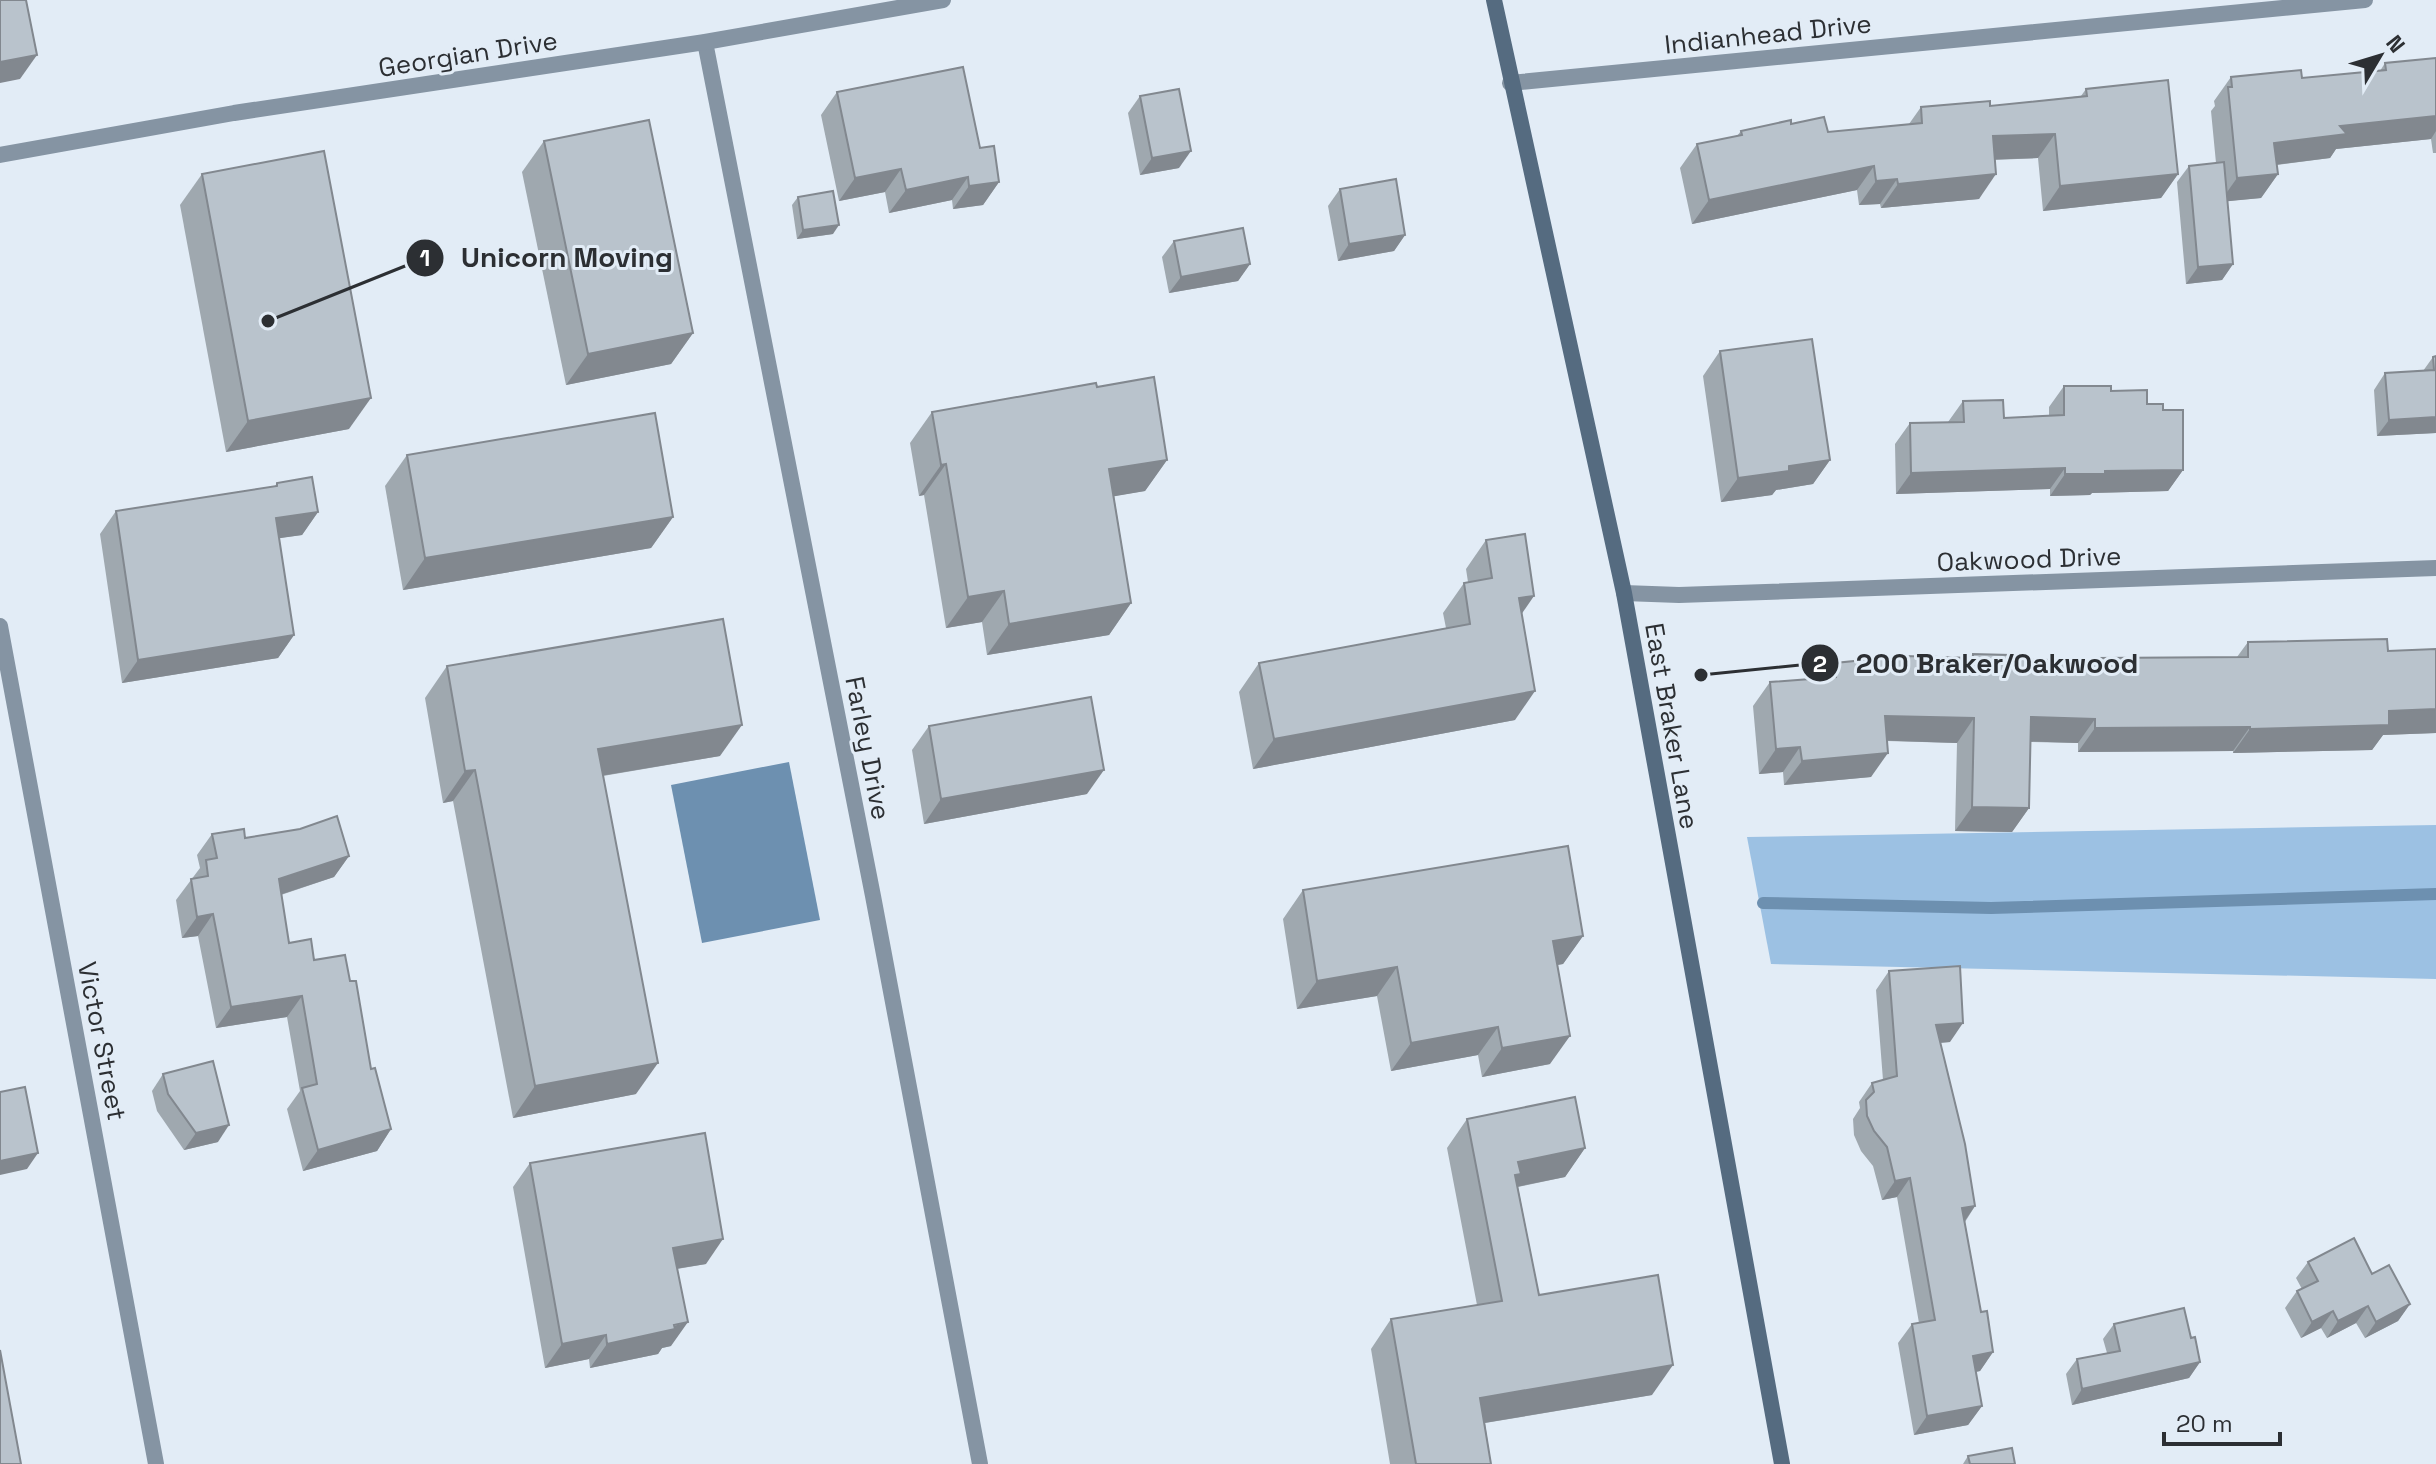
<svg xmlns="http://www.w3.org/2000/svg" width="2436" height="1464" font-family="'Space Grotesk',sans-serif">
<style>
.forest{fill:#9cc1e3}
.water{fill:#6d90b0}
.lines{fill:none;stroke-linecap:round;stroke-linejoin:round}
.stream{stroke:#6d90b0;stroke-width:12}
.minor{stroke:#8594a3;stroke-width:16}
.secondary{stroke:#556b80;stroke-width:16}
.wall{fill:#9fa8af}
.shaded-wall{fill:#82888f}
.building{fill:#b9c3cc;stroke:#82888f;stroke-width:2}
.labels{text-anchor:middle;stroke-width:6;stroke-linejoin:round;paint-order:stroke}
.street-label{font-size:26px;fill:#2c2f33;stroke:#e2ecf6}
.leader{fill:none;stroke:#2c2f33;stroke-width:3}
.callout-dot{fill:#2c2f33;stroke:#e2ecf6;stroke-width:3}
.mark-label{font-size:24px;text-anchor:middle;font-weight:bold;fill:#fff}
.callout-label{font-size:28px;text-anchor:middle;font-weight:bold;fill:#2c2f33;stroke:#e2ecf6;stroke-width:6;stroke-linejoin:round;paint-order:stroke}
</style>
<rect width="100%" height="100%" fill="#e2ecf6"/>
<polygon class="forest" points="2436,825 2436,979 1771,964 1747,837"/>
<polygon class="water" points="789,762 820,920 702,943 671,785"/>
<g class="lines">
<polyline class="stream" points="1763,903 1991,908 2436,894"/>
<g class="minor">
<polyline points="705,42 873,896 980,1464"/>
<polyline points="1510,83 2365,0"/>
<polyline points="0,155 234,113 705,42 943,0"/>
<polyline points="1624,593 1679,595 2436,568"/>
<polyline points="0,626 156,1464"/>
</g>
<polyline class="secondary" points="1494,0 1624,593 1782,1464"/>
</g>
<g class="wall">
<polygon points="2436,58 2436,153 2433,153 2431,139 2336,149 2330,158 2277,165 2278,174 2261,198 2227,201 2233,264 2222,280 2186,284 2177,182 2189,166 2216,163 2211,111 2215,106 2214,101 2231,77 2302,78 2380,71 2385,63"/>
<polygon points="2086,89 2178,174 2161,198 2043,211 2038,158 1995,160 1979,199 1881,208 1880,204 1859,205 1857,190 1692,224 1680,168 1697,144 1737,136 1741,131 1791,124 1828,132 1909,124 1921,107 1990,106 2081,96"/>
<polygon points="837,92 980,148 999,182 983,205 953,209 952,200 889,213 885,192 839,201 821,115"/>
<polygon points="1140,96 1179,168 1140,175 1128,113"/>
<polygon points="544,141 693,333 671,364 566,385 522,172"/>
<polygon points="202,174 349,429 226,452 180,205"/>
<polygon points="1340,189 1405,235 1394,251 1338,261 1328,206"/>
<polygon points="798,197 833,234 797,239 792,205"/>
<polygon points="1174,241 1250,264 1238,281 1169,293 1162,257"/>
<polygon points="1720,351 1830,460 1813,484 1776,490 1772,495 1721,502 1703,376"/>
<polygon points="2436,356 2436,433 2377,436 2374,390 2385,373 2423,371 2433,357"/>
<polygon points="2064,386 2111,391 2163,410 2183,470 2168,491 2092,493 2090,495 2050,496 2050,489 1896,494 1895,444 1910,423 1948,422 1963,401 2004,418 2049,416 2049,407"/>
<polygon points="1097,387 1167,460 1145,491 1114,496 1131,603 1109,635 987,655 982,622 946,628 924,495 919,496 910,443 932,412"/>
<polygon points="407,455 673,517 651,548 403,590 385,486"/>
<polygon points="277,483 318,512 302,535 279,538 294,635 278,658 122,683 100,534 116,511 275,486"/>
<polygon points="1486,540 1522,614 1515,720 1253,769 1239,692 1259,663 1446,628 1443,613 1464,583 1468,582 1466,569"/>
<polygon points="2248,642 2388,651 2436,649 2436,733 2383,735 2372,750 2233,753 2233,751 2078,752 2078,743 2030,742 2029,808 2012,832 1955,831 1957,743 1887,741 1871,777 1784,785 1783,772 1759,774 1753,706 1770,682 1824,678 1835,663 1970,658 1973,654 2010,659 2093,661 2095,658 2237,657"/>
<polygon points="447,666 720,756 603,776 636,1094 513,1118 453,801 443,803 425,698"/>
<polygon points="929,726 1087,794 924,824 912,750"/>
<polygon points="212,834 349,856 334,877 281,895 289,943 314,960 350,981 371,1069 391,1129 377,1151 303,1171 287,1109 300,1091 287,1017 216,1028 198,936 182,938 176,900 200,868 197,855"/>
<polygon points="1303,890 1583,936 1563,964 1557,965 1550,1064 1482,1077 1478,1055 1391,1071 1377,996 1297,1009 1283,919"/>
<polygon points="1889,971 1950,1042 1940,1043 1975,1206 1965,1222 1981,1312 1993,1352 1980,1371 1976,1372 1982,1406 1968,1425 1914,1435 1898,1343 1912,1324 1919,1323 1897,1197 1882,1200 1873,1166 1861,1151 1854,1135 1853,1119 1860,1108 1859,1102 1872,1083 1883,1080 1876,990"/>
<polygon points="163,1074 218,1142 184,1150 157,1111 152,1091"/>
<polygon points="1467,1119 1585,1148 1565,1177 1518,1187 1539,1295 1652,1395 1485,1423 1491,1464 1390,1464 1371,1349 1391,1319 1477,1305 1447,1148"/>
<polygon points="530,1163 706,1264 677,1269 671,1346 662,1348 658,1354 590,1368 589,1359 545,1368 513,1187"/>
<polygon points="2308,1262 2372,1274 2410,1304 2398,1321 2365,1338 2356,1323 2327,1338 2321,1328 2301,1338 2285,1308 2297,1291 2302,1289 2296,1278"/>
<polygon points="2114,1324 2191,1338 2200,1362 2189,1378 2072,1405 2066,1374 2077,1359 2107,1353 2103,1339"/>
<polygon points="1968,1456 2015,1464 1963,1464"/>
</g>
<g class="shaded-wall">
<polygon points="37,55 20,79 0,83 0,62"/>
<polygon points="2436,116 2436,131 2431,139 2336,149 2330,158 2257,167 2274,143 2340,126"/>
<polygon points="2055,134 2038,158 1976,160 1993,136"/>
<polygon points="1191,151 1179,168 1140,175 1152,158"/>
<polygon points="1874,166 1857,190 1692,224 1709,200"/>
<polygon points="901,169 885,192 839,201 855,178"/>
<polygon points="1996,174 1979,199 1881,208 1898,184"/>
<polygon points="2178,174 2161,198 2043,211 2060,186"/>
<polygon points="2278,174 2261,198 2220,202 2237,178"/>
<polygon points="968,177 952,200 889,213 906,190"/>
<polygon points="1897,179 1880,204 1859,205 1876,181"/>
<polygon points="999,182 983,205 953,209 969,186"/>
<polygon points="839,225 833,234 797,239 803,230"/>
<polygon points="1405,235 1394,251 1338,261 1349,244"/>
<polygon points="1250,264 1238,281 1169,293 1181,277"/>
<polygon points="2233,264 2222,280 2186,284 2198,267"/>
<polygon points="693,333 671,364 566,385 588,354"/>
<polygon points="371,398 349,429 226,452 248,421"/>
<polygon points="2436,417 2436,433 2377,436 2389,420"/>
<polygon points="1167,460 1145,491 1087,501 1109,469"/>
<polygon points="1830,460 1813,484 1776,490 1772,495 1721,502 1738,478 1789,466"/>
<polygon points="946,464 924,495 919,496 941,465"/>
<polygon points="2065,468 2050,489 1896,494 1911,473"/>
<polygon points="2183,470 2168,491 2092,493 2090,495 2050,496 2065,474 2105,471"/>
<polygon points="318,512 302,535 260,541 276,518"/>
<polygon points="673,517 651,548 403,590 425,558"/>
<polygon points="1004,591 982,622 946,628 968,597"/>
<polygon points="1534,596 1514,625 1519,598"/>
<polygon points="1131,603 1109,635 987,655 1009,624"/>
<polygon points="294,635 278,658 122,683 138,660"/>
<polygon points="1535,691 1515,720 1253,769 1274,739"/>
<polygon points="2436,709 2436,733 2383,735 2372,750 2233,753 2250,729 2389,711"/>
<polygon points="1885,716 1974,718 1957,743 1868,740"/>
<polygon points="2031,717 2095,719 2078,743 2014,741"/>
<polygon points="742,725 720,756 576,780 598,749"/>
<polygon points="2250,727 2233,751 2078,752 2095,728"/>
<polygon points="1800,747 1783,772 1759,774 1776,749"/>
<polygon points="1888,753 1871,777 1784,785 1802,761"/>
<polygon points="475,770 453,801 443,803 465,771"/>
<polygon points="1104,770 1087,794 924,824 941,799"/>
<polygon points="1972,807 2029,808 2012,832 1955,831"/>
<polygon points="349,856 334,877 264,900 279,879"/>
<polygon points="213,914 198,936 182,938 197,917"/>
<polygon points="1583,936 1563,964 1533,969 1553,941"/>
<polygon points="1397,967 1377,996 1297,1009 1317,981"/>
<polygon points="302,996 287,1017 216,1028 231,1007"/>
<polygon points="1963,1023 1950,1042 1922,1044 1936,1025"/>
<polygon points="1498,1027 1478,1055 1391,1071 1411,1043"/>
<polygon points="1570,1036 1550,1064 1482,1077 1502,1048"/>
<polygon points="658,1063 636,1094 513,1118 535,1086"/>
<polygon points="229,1125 218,1142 184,1150 196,1133"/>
<polygon points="391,1129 377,1151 303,1171 318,1150"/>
<polygon points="1585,1148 1565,1177 1511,1188 1518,1162"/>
<polygon points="38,1153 27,1169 0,1175 0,1161"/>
<polygon points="1910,1178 1897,1197 1882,1200 1895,1181"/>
<polygon points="1975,1206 1962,1225 1962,1208"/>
<polygon points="723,1239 706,1264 656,1272 673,1248"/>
<polygon points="2410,1304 2398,1321 2365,1338 2376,1322"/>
<polygon points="2368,1306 2356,1323 2327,1338 2338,1321"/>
<polygon points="2333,1311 2321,1328 2301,1338 2312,1322"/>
<polygon points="688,1322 671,1346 662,1348 658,1354 590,1368 607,1344"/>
<polygon points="606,1335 589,1359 545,1368 562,1344"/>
<polygon points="1993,1352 1980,1371 1960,1375 1973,1356"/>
<polygon points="2200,1362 2189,1378 2072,1405 2082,1389"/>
<polygon points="1673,1365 1652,1395 1460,1427 1480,1398"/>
<polygon points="1982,1406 1968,1425 1914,1435 1927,1416"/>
</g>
<g class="building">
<polygon points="0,0 26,0 37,55 0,62"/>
<polygon points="2436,58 2436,116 2340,126 2347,134 2274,143 2278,174 2237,178 2228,87 2232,87 2231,77 2301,70 2302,78 2386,70 2385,63"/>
<polygon points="963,67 980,148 994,146 999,182 969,186 968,177 906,190 901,169 855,178 837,92"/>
<polygon points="2168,80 2178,174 2060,186 2055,134 1993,136 1996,174 1898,184 1897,179 1876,181 1874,166 1709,200 1697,144 1742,135 1741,131 1791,120 1791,124 1824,117 1828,132 1922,123 1921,107 1990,101 1990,106 2087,96 2086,89"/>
<polygon points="1179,89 1191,151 1152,158 1140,96"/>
<polygon points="649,120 693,333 588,354 544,141"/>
<polygon points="324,151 371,398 248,421 202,174"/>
<polygon points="2224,162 2233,264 2198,267 2189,166"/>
<polygon points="1396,179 1405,235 1349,244 1340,189"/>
<polygon points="833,191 839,225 803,230 798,197"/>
<polygon points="1243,228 1250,264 1181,277 1174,241"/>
<polygon points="1812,339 1830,460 1789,466 1789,471 1738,478 1720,351"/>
<polygon points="2436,356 2436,417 2389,420 2385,373 2434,370 2433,357"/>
<polygon points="1154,377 1167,460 1109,469 1131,603 1009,624 1004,591 968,597 946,464 941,465 932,412 1096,383 1097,387"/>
<polygon points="2064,386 2111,386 2111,391 2147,390 2147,404 2163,404 2163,410 2183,410 2183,470 2105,471 2105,474 2065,474 2065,468 1911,473 1910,423 1964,422 1963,401 2003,400 2004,418 2064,415"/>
<polygon points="655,413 673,517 425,558 407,455"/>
<polygon points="312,477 318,512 276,518 294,635 138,660 116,511 277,486 277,483"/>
<polygon points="1525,534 1534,596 1519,598 1535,691 1274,739 1259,663 1470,624 1464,583 1492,578 1486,540"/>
<polygon points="723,619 742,725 598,749 658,1063 535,1086 475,770 465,771 447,666"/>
<polygon points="2387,639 2388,651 2436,649 2436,709 2389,711 2389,725 2250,729 2250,727 2095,728 2095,719 2031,717 2029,808 1972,807 1974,718 1885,716 1888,753 1802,761 1800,747 1776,749 1770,682 1836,677 1835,663 1904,656 1973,658 1973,654 2010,655 2010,659 2095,661 2095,658 2248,657 2248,642"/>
<polygon points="1091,697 1104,770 941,799 929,726"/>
<polygon points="337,816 349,856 279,879 289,943 311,939 314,960 345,955 350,981 356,981 371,1069 375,1068 391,1129 318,1150 302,1088 317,1084 302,996 231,1007 213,914 197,917 191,879 208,876 206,860 217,858 212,834 244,829 245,838 300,829"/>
<polygon points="1568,846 1583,936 1553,941 1570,1036 1502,1048 1498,1027 1411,1043 1397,967 1317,981 1303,890"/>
<polygon points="1960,966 1963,1023 1936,1025 1965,1144 1975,1206 1962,1208 1981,1312 1987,1311 1993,1352 1973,1356 1982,1406 1927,1416 1912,1324 1935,1320 1910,1178 1895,1181 1887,1147 1874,1131 1867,1116 1866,1100 1874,1092 1872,1083 1897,1076 1889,971"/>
<polygon points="213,1061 229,1125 196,1133 168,1094 163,1074"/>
<polygon points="25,1087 38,1153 0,1161 0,1092"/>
<polygon points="1575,1097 1585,1148 1518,1162 1521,1174 1515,1175 1539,1295 1658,1275 1673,1365 1480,1398 1491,1464 1416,1464 1391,1319 1502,1301 1467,1119"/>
<polygon points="705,1133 723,1239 673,1248 688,1322 674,1325 675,1329 607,1344 606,1335 562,1344 530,1163"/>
<polygon points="2354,1238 2372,1274 2389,1265 2410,1304 2376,1322 2368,1306 2338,1321 2333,1311 2312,1322 2297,1291 2318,1281 2308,1262"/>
<polygon points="2184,1308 2191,1338 2195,1337 2200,1362 2082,1389 2077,1359 2120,1351 2114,1324"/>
<polygon points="0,1350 21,1464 0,1464"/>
<polygon points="2012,1448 2015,1464 1970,1464 1968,1456"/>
</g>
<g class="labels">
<g class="street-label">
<text transform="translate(1768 34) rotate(-6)" y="9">Indianhead Drive</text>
<text transform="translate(468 54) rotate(-9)" y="9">Georgian Drive</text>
<text transform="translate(2029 559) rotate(-2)" y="9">Oakwood Drive</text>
<text transform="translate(1672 726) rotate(80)" y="9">East Braker Lane</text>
<text transform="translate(868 748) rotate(79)" y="9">Farley Drive</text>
<text transform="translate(102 1041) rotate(79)" y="9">Victor Street</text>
</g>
</g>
<path class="leader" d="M268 321L425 258M1701 675L1820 663"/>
<g class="callout-dot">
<circle cx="268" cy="321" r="8"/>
<circle cx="1701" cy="675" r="8"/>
<circle cx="425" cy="258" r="20"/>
<circle cx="1820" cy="663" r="20"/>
</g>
<g class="mark-label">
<text x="425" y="266">1</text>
<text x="1820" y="672">2</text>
</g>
<g class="callout-label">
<text x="567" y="267">Unicorn Moving</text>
<text x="1997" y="673">200 Braker/Oakwood</text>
</g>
<g transform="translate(2380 56) rotate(52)" stroke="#e2ecf6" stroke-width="6" paint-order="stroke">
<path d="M0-6L14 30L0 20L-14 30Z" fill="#2c2f33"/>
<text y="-12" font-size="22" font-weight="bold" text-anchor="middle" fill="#2c2f33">N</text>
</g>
<path d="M2164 1432v12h116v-12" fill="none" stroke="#2c2f33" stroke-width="4"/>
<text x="2176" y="1432" font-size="24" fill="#2c2f33" stroke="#e2ecf6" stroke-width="6" paint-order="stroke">20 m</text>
</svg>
